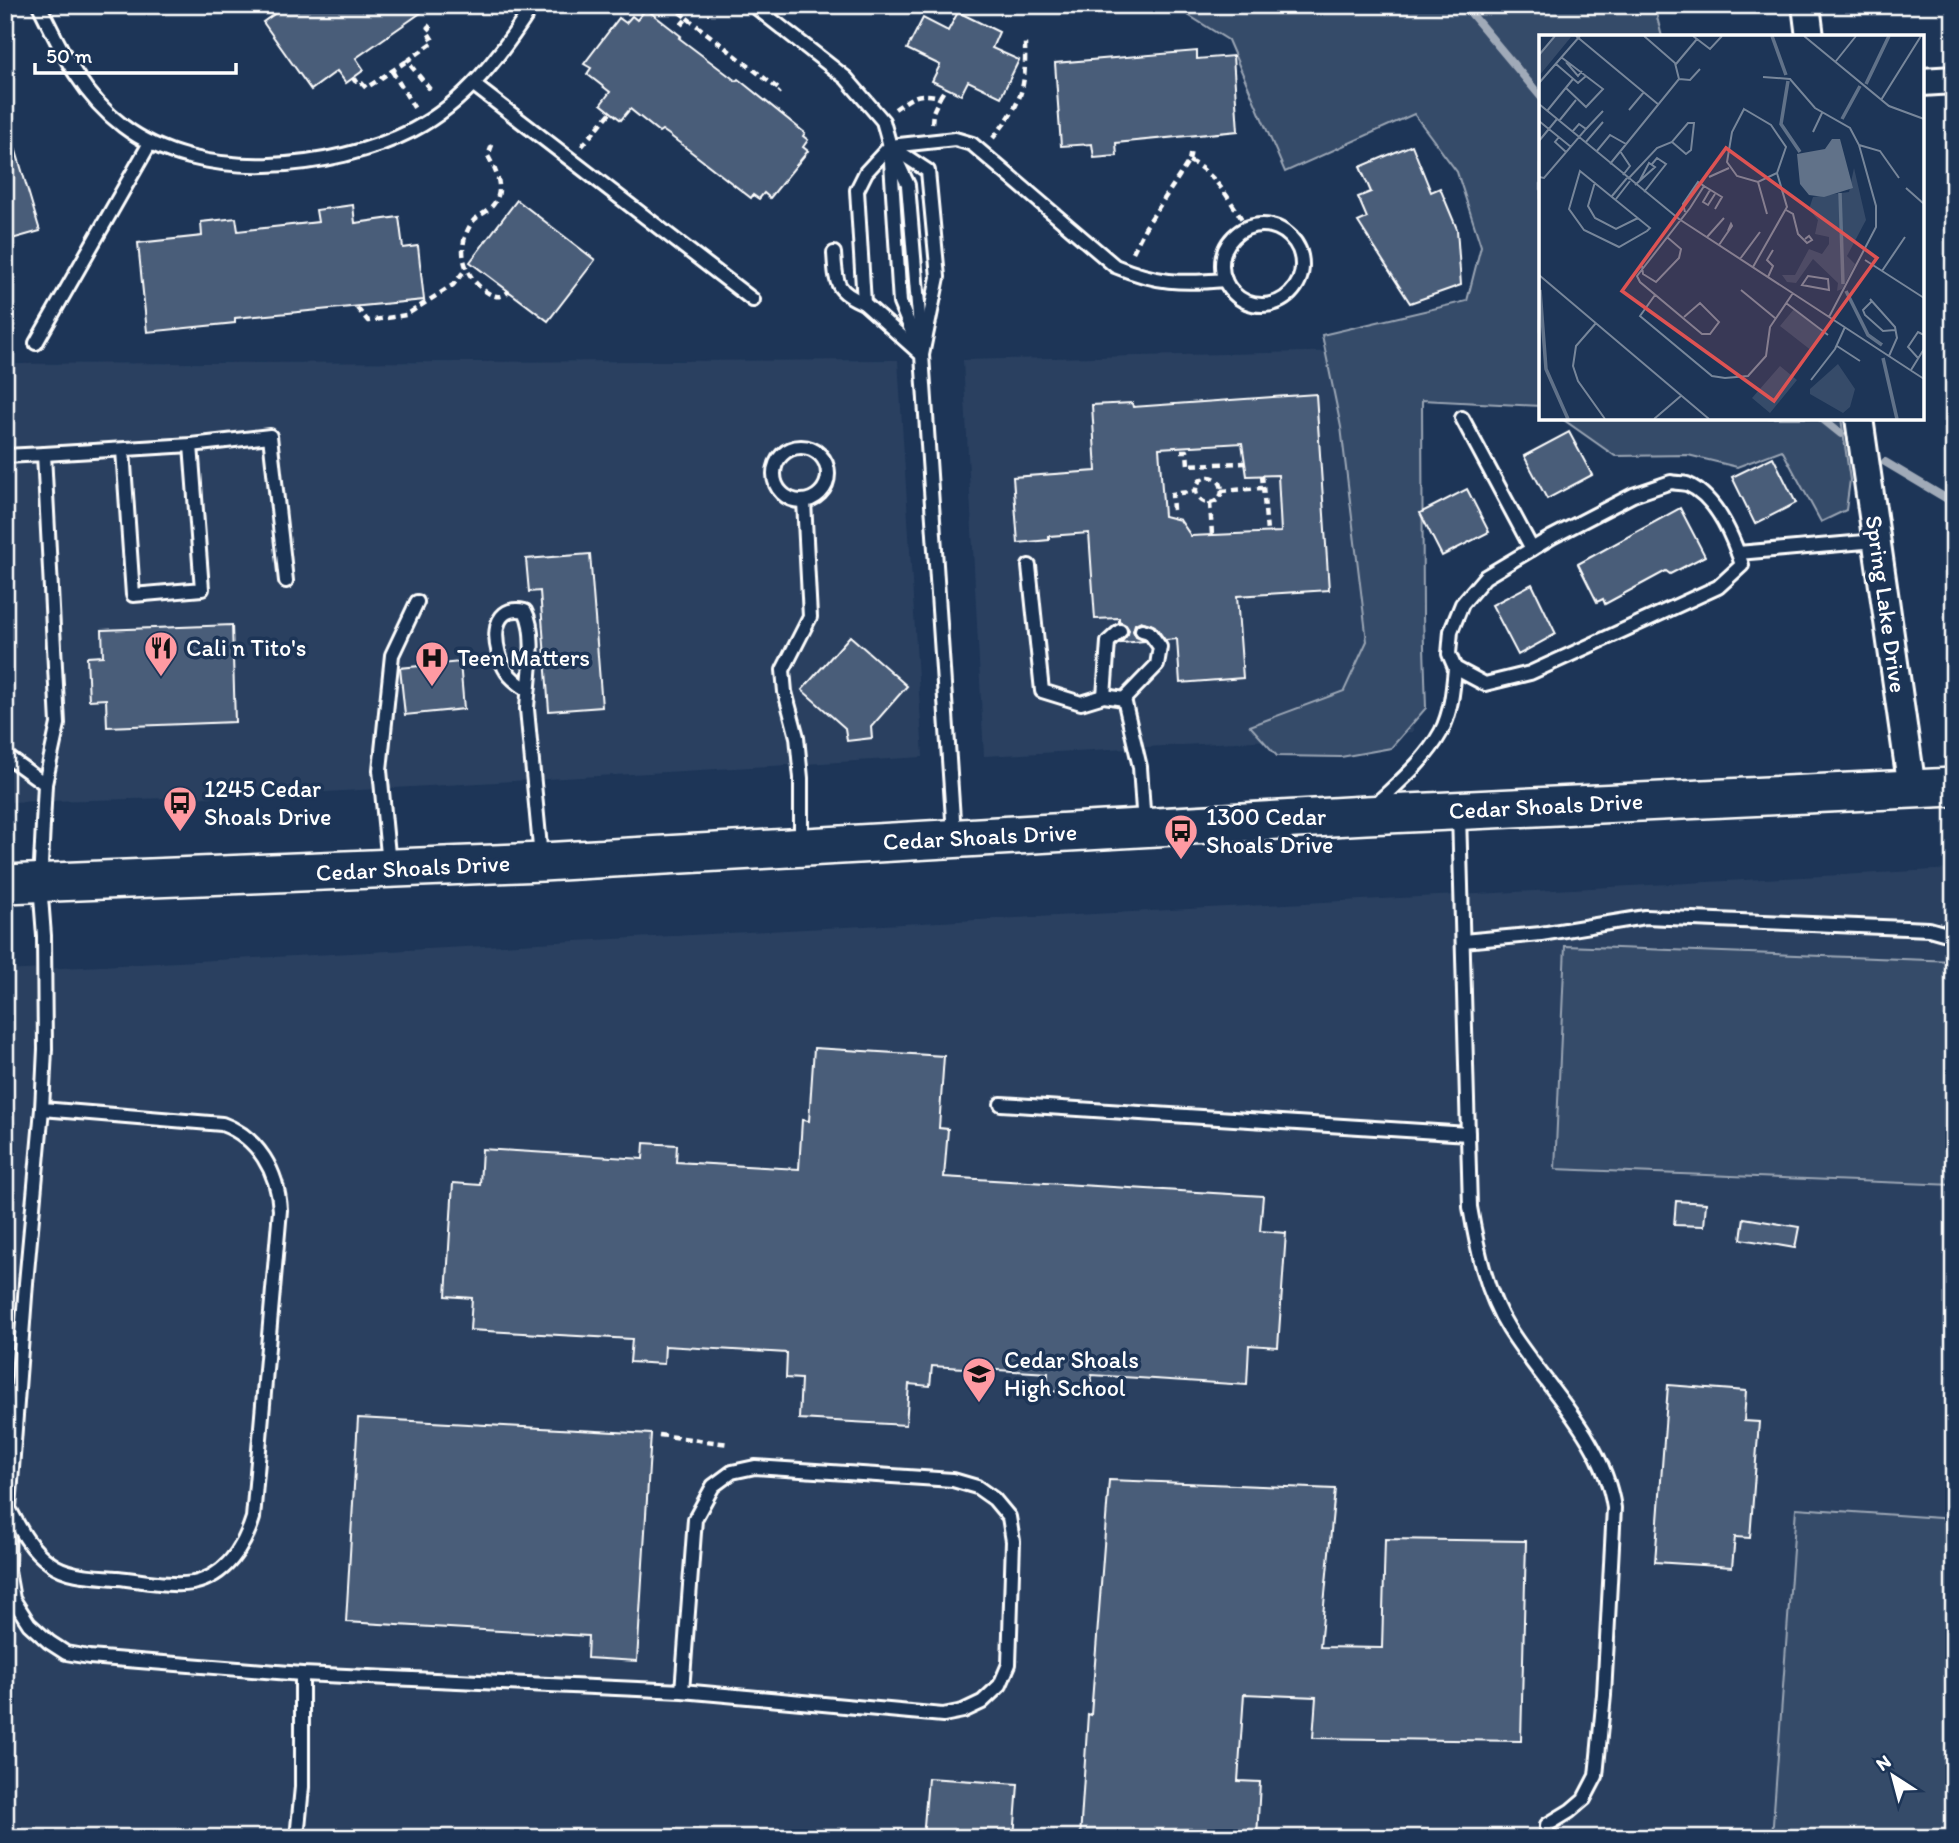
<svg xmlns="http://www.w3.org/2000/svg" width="1959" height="1843" font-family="Itim,sans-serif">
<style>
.built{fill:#2a4161}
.green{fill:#364b69;stroke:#9aa5b4;stroke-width:2}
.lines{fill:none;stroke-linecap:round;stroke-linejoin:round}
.stream{stroke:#a0aab8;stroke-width:8}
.building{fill:#4a5d79;stroke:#fff;stroke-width:2;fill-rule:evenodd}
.lane-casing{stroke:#fff;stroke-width:18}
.street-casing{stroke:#fff;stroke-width:32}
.secondary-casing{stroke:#fff;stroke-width:42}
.path{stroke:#fff;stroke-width:4.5;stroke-dasharray:7 5;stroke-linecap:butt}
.lane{stroke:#1d3557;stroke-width:12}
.street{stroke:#1d3557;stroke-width:26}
.secondary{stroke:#1d3557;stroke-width:37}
.labels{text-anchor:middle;stroke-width:7;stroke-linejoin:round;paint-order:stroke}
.street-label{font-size:24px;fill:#fff;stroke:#1d3557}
.poi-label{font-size:24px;fill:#fff;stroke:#1d3557;text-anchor:start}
.inset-river{fill:none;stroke:#617289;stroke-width:3.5}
.inset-road{fill:none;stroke:#77869a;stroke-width:2}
.view{fill:#de5353;fill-opacity:0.15;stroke:#de5353;stroke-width:3.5}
.inset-edge{fill:none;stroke:#fff;stroke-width:3.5}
</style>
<rect width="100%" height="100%" fill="#1d3557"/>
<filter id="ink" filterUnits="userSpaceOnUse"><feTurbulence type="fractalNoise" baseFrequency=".0143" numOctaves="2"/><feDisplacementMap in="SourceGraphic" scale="14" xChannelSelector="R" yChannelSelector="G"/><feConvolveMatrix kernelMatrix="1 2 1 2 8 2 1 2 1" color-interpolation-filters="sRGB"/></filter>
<g filter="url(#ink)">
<g class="built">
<polygon points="1394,350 1413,732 984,756 963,360"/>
<polygon points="898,360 923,757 257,796 5,802 5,364"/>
<polygon points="1954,869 1954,1838 5,1838 5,971"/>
</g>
<g class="green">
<polygon points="1172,5 1654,5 1662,37 1541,37 1541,406 1422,400 1423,616 1426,708 1391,748 1341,757 1277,756 1250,726 1344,691 1367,641 1341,427 1322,335 1467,301 1481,246 1457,172 1414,114 1285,172 1228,40"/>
<polygon points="1561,418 1841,418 1850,480 1846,510 1821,522 1782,450 1737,467 1688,455 1615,456"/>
<polygon points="1565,946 1954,961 1954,1185 1555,1169"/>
<polygon points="1796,1508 1954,1519 1954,1838 1772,1838"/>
</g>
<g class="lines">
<g class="stream">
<polyline points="1464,5 1541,97"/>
<polyline points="1821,418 1841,434"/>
<polyline points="1885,462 1954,503"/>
</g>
</g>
<g class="building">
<polygon points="287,5 432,5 356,58 364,70 346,83 337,71 311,90 263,22"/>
<polygon points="646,9 681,36 679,38 736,81 738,79 805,133 803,136 808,140 803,147 808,151 770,198 764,193 759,199 753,195 751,198 668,134 662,130 659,132 630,109 621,120 601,104 610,92 587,74 591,68 584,64 619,18 626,23 632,16 637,20"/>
<polygon points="958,12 999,32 992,48 1019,60 1001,97 968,81 961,95 932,81 940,65 907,49 923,18 948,31"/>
<polygon points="1197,51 1197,59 1233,56 1238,131 1116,143 1117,156 1094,158 1092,144 1061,146 1055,63"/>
<polygon points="11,134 40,231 5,241 5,135"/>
<polygon points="1412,145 1431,192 1440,188 1457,229 1461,285 1410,303 1358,222 1367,218 1358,197 1371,192 1360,167"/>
<polygon points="517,200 595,260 548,321 470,262"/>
<polygon points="353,205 355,223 399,217 403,248 418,246 424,300 235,318 235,323 147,332 138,243 202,236 201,222 236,218 238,231 318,222 316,210"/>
<path d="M1316 394 1329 590 1237 596 1243 678 1180 683 1177 639 1165 640 1155 626 1141 621 1135 624 1133 631 1136 637 1145 641 1121 643 1128 634 1129 630 1126 625 1119 622V618L1095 619 1089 533 1049 536V540L1018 543 1013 477 1096 471 1092 405 1132 403 1133 407ZM1242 443 1247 476 1278 475 1281 532 1191 536 1180 520 1164 516 1159 448Z"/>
<polygon points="1569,432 1592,475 1547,499 1524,456"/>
<polygon points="1773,457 1796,503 1755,524 1732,477"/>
<polygon points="1467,489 1489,532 1442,556 1420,513"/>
<polygon points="1680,508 1705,556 1670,574 1666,571 1605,604 1603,599 1597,602 1578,564"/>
<polygon points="590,554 602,707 549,711 540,591 529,592 526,559"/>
<polygon points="1532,584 1556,634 1518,655 1492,605"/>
<polygon points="232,625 235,722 107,727 106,699 89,700 87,657 103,656 102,630"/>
<polygon points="850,636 907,686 871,727 872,738 847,741 845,728 802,690"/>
<polygon points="460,662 464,709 405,715 400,668"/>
<polygon points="814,1048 944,1056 939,1128 948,1129 944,1177 1263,1196 1260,1231 1286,1233 1278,1347 1249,1345 1247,1385 1092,1375 1090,1394 1047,1391 1048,1373 932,1366 930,1386 909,1384 906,1425 799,1419 801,1379 786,1378 787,1353 665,1346 664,1364 630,1362 632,1339 470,1330 472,1298 446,1296 453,1183 480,1185 482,1149 643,1159 644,1143 677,1145 676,1162 799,1169 802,1120 809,1121"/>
<polygon points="1676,1201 1706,1203 1704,1226 1674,1225"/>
<polygon points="1744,1218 1799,1227 1795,1248 1741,1239"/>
<polygon points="1668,1385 1746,1391 1744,1421 1759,1422 1750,1538 1735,1537 1732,1567 1655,1562"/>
<polygon points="358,1418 651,1434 637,1661 587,1658 588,1636 346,1622"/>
<polygon points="1109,1480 1335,1489 1320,1647 1382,1648 1385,1539 1526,1541 1521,1741 1313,1738 1316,1697 1244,1694 1238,1781 1260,1782 1257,1838 1080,1838 1088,1714 1091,1715"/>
<polygon points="928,1778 1018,1784 1014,1838 923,1838"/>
</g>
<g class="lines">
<g class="lane-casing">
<g id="lane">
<path d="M39 5C62 52 81 94 123 126 199 184 332 171 413 130 465 103 502 54 533 5"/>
<polyline points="753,5 846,78 883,121 890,146 866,172 857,190 864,303 922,355 954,834"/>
<polyline points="474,85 753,300"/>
<path d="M890 146 955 139 972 144 1115 266C1156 283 1181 284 1225 280"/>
<polyline points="890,146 928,171 938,277 922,355"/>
<polyline points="890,146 900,303 920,351"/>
<polyline points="894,155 908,185 921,340"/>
<circle cx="1262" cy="265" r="40"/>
<path d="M834 253C836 283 835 291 864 303"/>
<polyline points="36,343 150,143"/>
<polyline points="1462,418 1532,549"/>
<circle cx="801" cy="474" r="27"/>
<polyline points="123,450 133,595 202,589 191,445"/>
<polyline points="44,454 191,445 270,436 286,581"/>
<polyline points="5,456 44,454 58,724 45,784 40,884 44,936 45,1049 42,1109 26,1283 9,1508 8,1571 13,1599 29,1624 49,1642 66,1653 89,1657 302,1674 682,1691 943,1715 963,1711 982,1702 1000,1685 1009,1664 1013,1541 1009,1517 994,1499 977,1487 953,1480 755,1467 732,1472 713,1486 695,1519 682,1691"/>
<path d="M1671 482C1675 483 1683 483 1687 484 1717 497 1733 537 1742 565L1718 587 1530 673 1485 684 1455 668 1449 654 1451 631 1462 604 1485 577 1552 537 1633 495Z"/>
<polyline points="1738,553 1876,541"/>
<polyline points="1029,566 1042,691 1081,703 1104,696 1124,699 1140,767 1144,825"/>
<path d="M528 690C520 685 512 679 507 672 493 651 487 603 525 611 538 634 528 682 527 709L541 858"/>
<polyline points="1104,696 1108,642 1120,631"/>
<polyline points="1124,699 1157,665 1160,647 1149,632 1142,630"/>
<polyline points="5,755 45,784"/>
<path d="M1375 805C1398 783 1425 761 1441 732 1451 713 1453 690 1455 668"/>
<path d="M1459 814 1470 1207C1477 1248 1486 1293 1509 1329 1545 1386 1604 1439 1614 1508L1604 1695 1596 1776 1584 1799 1570 1811 1547 1825V1838"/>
<polyline points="801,843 801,778 797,737 785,692 783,670 810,617 804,501"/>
<polyline points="389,865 380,770 392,655 417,602"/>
<polyline points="1463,941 1541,934 1645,917 1929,929 1954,936"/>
<polyline points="1001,1104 1468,1134"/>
<path d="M11 1512C21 1531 31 1550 50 1563 69 1577 95 1576 118 1578 141 1580 170 1587 193 1583 226 1576 244 1547 253 1518L280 1210C278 1172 258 1137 222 1124L42 1109"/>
<polyline points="297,1838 302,1787 302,1674"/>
</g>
</g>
<g class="street-casing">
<g id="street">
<polyline points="1806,5 1810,37"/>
<polyline points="1922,82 1954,80"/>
<polyline points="1859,418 1912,789"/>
</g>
</g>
<g class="secondary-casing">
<polyline id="secondary" points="5,884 542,862 1366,815 1954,787"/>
</g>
<g class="path">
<polyline points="670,5 687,18 681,25"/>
<polyline points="687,18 781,91 779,93"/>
<polyline points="427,25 430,28 427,31 434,42 407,61 433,93"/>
<polyline points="392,71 415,109"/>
<polyline points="353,78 355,81 358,79 366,88 407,61"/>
<path d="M895 109C914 96 917 92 940 97L946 87"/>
<polyline points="932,123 933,112 940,97"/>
<path d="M993 138C1022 103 1026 89 1025 43"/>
<path d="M492 145 488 156C498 174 507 194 488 210 482 215 474 218 471 224 456 248 463 275 485 291 494 297 501 299 509 291"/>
<polyline points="582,146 611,112"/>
<path d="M1189 161C1217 174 1232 204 1248 229"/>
<polyline points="1133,252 1145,228 1189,161 1191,150"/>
<polyline points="357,308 368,321 406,315 453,285 465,270"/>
<polyline points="1181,451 1187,451 1188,465 1245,463"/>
<polyline points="1262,475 1267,532"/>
<circle cx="1209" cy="490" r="13"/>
<polyline points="1221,491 1262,488"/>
<polyline points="1210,503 1212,535"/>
<polyline points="1173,510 1172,494 1196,491"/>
<polyline points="659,1435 729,1444"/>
</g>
<use href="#lane" class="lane"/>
<use href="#street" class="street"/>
<use href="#secondary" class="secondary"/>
</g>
</g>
<defs>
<g id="restaurant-pin" transform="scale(1.75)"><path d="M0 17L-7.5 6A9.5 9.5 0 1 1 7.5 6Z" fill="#ff9aa2" stroke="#1d3557"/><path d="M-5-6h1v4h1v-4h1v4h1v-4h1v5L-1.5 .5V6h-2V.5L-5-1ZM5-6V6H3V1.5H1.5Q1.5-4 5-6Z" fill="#111"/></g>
<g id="hospital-pin" transform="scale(1.75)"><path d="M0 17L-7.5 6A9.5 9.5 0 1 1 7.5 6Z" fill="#ff9aa2" stroke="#1d3557"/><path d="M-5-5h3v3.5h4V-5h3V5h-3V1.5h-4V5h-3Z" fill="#111"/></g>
<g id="bus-pin" transform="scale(1.75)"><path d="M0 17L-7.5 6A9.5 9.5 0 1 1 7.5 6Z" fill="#ff9aa2" stroke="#1d3557"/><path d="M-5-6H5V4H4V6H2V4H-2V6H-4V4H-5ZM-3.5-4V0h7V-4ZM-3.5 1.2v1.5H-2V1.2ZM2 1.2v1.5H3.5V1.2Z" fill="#111"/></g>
<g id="school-pin" transform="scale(1.75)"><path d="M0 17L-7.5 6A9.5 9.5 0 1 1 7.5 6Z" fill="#ff9aa2" stroke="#1d3557"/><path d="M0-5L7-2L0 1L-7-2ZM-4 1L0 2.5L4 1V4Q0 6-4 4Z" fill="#111"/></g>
</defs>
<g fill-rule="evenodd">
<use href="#restaurant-pin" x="161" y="648"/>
<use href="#hospital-pin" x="432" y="658"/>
<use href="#bus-pin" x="180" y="803"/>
<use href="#bus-pin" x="1181" y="831"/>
<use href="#school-pin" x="979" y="1374"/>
</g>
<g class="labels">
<g class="street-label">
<text transform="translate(1886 604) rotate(82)" y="8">Spring Lake Drive</text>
<text transform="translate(1546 806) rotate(-3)" y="8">Cedar Shoals Drive</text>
<text transform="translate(980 837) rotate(-3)" y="8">Cedar Shoals Drive</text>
<text transform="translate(413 868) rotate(-3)" y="8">Cedar Shoals Drive</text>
</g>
<g class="poi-label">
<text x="186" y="656">Cali n Tito's</text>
<text x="457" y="666">Teen Matters</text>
<text x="204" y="797">1245 Cedar<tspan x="204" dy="28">Shoals Drive</tspan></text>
<text x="1206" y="825">1300 Cedar<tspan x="1206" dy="28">Shoals Drive</tspan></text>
<text x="1004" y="1368">Cedar Shoals<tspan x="1004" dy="28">High School</tspan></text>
</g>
</g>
<g transform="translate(1539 35)">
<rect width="385" height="385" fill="#1d3557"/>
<path d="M17 1 32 2 0 41V21ZM315 133 327 185 308 221 316 229 303 254 298 256 299 248 274 224 257 248 248 247 243 240H256L270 214 283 219 290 209V202L276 199 279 185 270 174 274 162 310 157ZM255 274 286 299 273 316 241 291ZM299 329 316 354 311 372 304 378 271 359V354ZM241 331 258 345 231 378 213 363Z" fill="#364b69"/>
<path d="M293 104H301L314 153 285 162 270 160 261 149 258 119 286 114Z" fill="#617289"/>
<path class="inset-river" d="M233 1 247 40M249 46 242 89 261 117M327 49 350 1M303 84 321 51M301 158 304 249M1 255 7 334 29 384M307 256 329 300 343 310M344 323 358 384"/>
<path class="inset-road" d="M37 1 120 70M154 1 171 14 183 1M265 1 350 71 385 84M0 20 16 1M22 22 64 54 47 72 27 53M297 26 317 1M27 27 39 41 43 36M17 29 39 48 47 41M137 29 158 4M224 42 251 44 276 73 311 93 320 110 337 171V192L290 282M140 44 151 45 161 34M0 48 41 1M342 65 382 1M0 69 140 184 385 344M205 74 232 90 247 112 238 138 219 147 198 141 188 127 193 97ZM90 75 105 57M8 76 34 44M0 86 32 112M20 86 37 65M47 94 64 76M274 97 283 78M20 102 16 107 27 117M0 106 18 84M46 108 64 87M320 110 341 116 360 143M81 116 91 131 84 140M57 117 71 100 87 109M71 129 140 44 136 28 105 1M41 136 111 193 108 196 80 212 45 195 30 174ZM0 142 5 143 47 94 40 89 33 97M170 142 190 133M89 144 118 113 133 107 149 88H155L152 115 147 119 133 107M56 147 49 171 56 183 77 194 99 183M219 147 228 179M96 150 116 132 110 128 101 145M165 151 183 162 176 174M367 153 385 169M171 155 164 167 169 170 176 159M105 157 127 129 118 123 113 129M73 161 88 143M77 164 91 146M247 175 254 179 259 199 268 208 273 205 270 201 266 204M168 202 185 183M180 210 193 191 192 189 189 196M201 224 221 197M326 225 385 263M103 231 104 239 117 247 140 223 142 214 128 202M214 232 248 172 238 138M343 236 366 202M0 240 170 384M269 241 289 244 290 255 263 250ZM229 242 234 231 228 225 234 215M202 255 236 283M116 260 101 281 173 341 186 343 209 341 227 321 231 292 254 258M331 264 356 292 358 303 350 321M333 266 324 275 326 280 344 296 356 295M247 268 289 300M145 282 161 268 180 287 171 299H163L101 247 98 241 151 173 165 151 159 147 144 169 146 177M57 288 37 311 34 331 39 346 66 384M298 311 321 326M379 323 369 312 379 297 385 300M372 335 385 314M272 345 296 314 306 292M115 384 143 360"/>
<path class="view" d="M187 113 338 223 235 366 83 256Z"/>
<rect width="385" height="385" class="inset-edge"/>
</g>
<rect width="1959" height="1843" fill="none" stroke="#1d3557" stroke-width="28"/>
<rect x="14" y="14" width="1931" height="1815" fill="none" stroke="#fff" stroke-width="2.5" filter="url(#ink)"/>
<g transform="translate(1893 1776) rotate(324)" stroke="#1d3557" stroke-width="5" paint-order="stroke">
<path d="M0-5L12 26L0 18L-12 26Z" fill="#ffffff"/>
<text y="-10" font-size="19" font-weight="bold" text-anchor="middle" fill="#ffffff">N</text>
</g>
<path d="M35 63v10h201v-10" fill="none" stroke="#ffffff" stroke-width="3.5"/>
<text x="46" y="63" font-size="21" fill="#ffffff" stroke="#1d3557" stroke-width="5" paint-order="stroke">50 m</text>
</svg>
